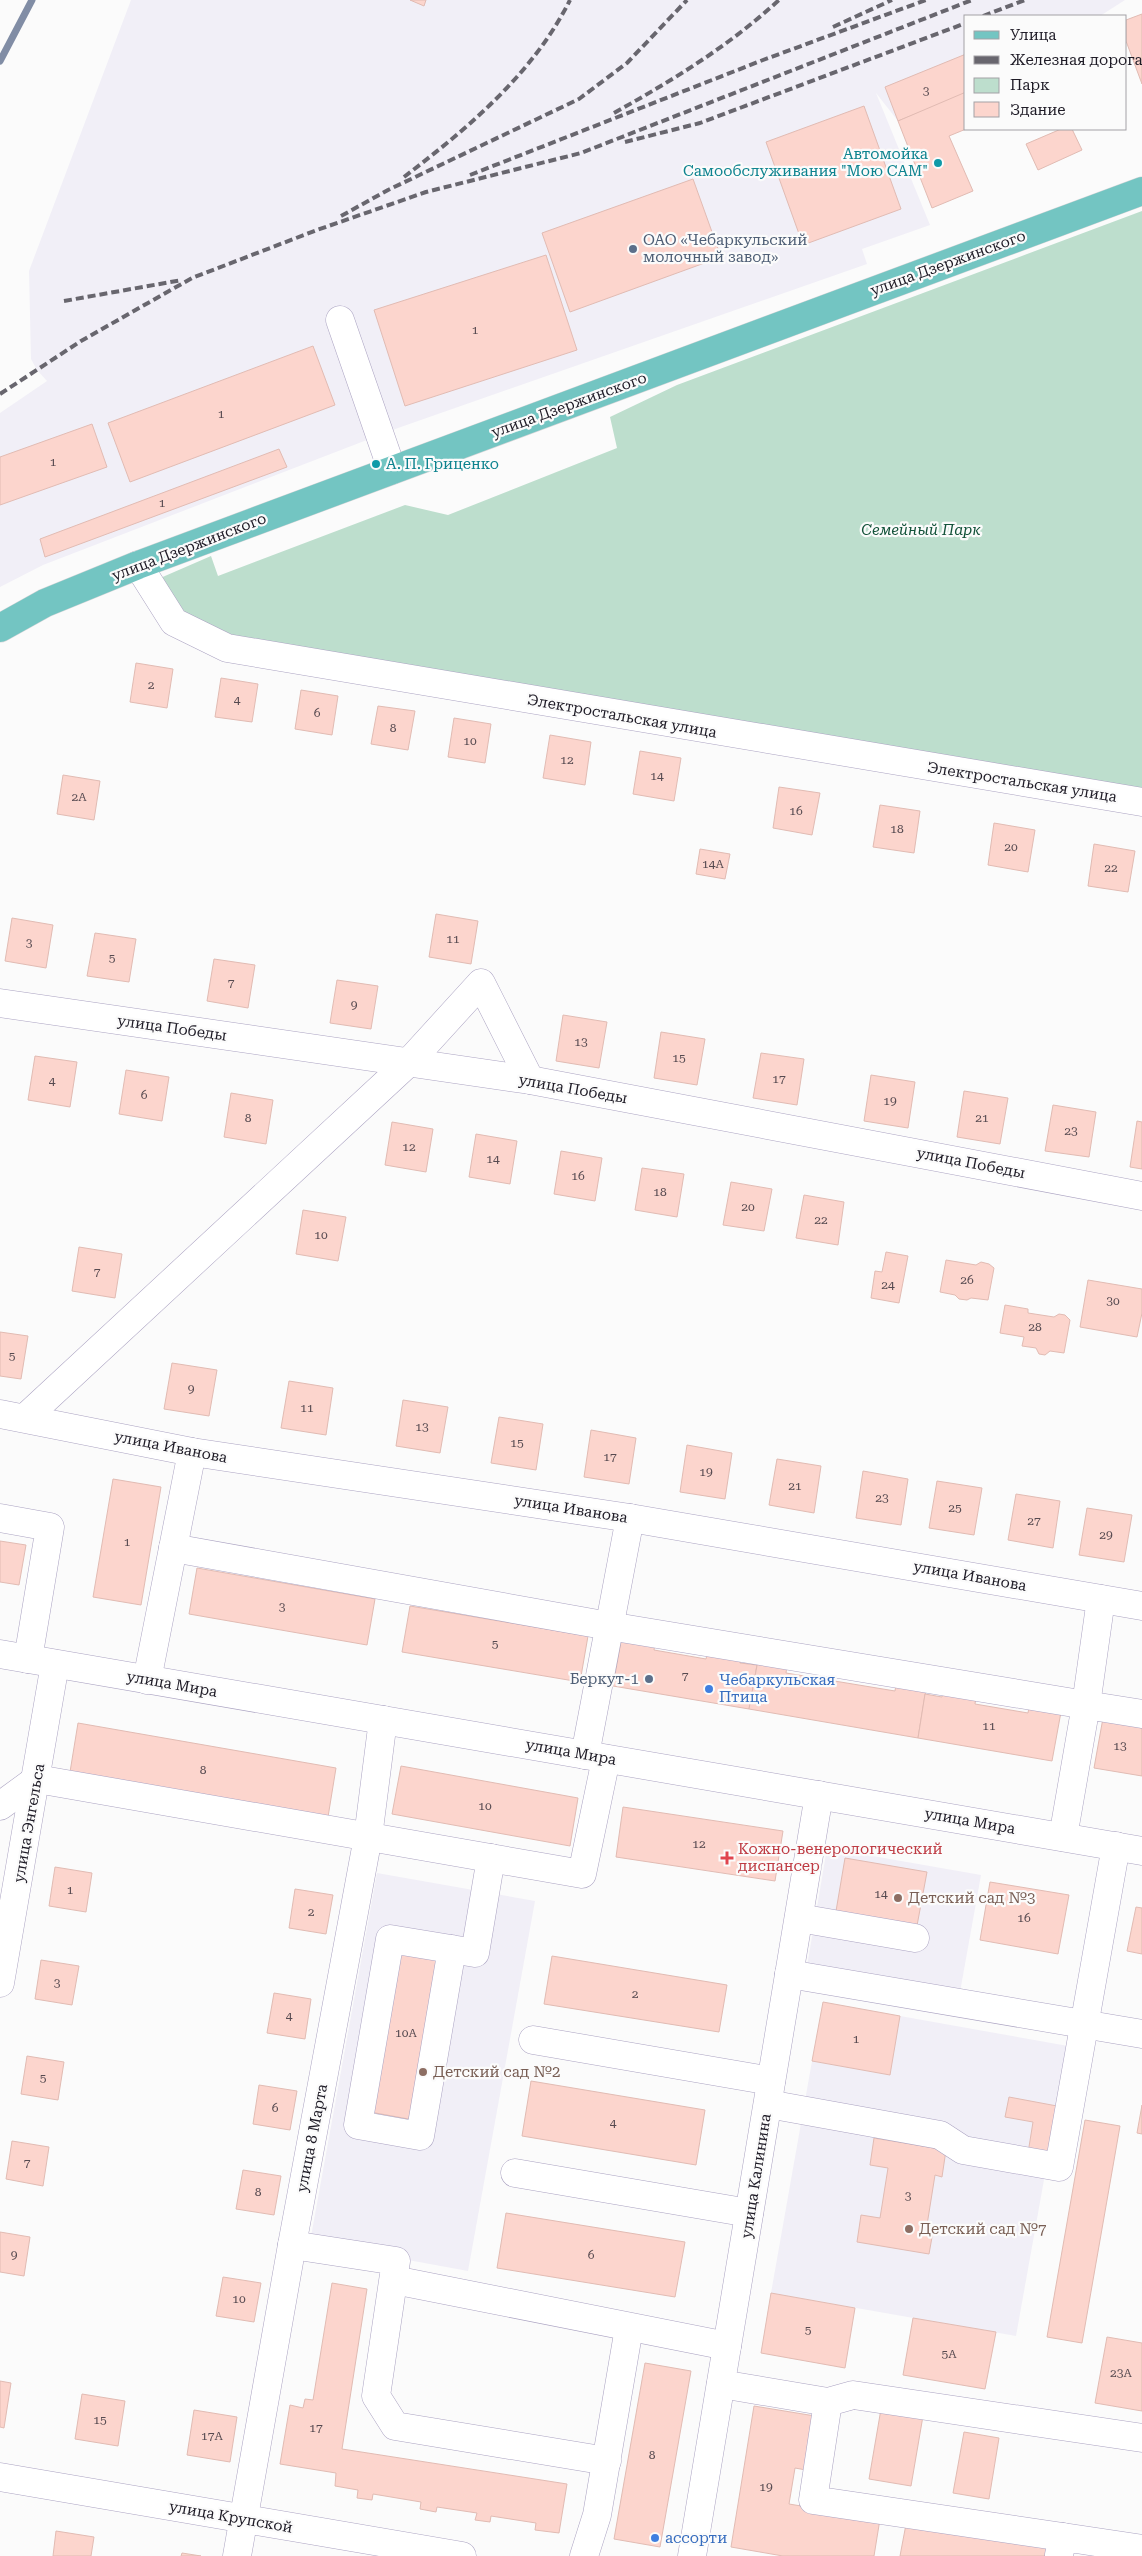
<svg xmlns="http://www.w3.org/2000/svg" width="1142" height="2556" font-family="'Roboto Serif',serif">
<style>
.built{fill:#f1eff7}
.green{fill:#bddecd}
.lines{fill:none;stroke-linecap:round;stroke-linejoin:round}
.stream{stroke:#818da5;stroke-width:7}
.building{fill:#fcd5cd;stroke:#e1bbb3}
.minor-casing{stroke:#aba3c2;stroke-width:29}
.major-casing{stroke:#d6d6d8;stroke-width:29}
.minor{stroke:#fff;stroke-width:28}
.major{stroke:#73c5c2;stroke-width:28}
.rail{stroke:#68666e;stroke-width:4;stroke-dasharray:8 4;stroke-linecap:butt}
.culture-dot{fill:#0f9aa8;stroke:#fbfbfb;stroke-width:2}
.service-dot{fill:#5c6f8a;stroke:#fbfbfb;stroke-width:2}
.shop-dot{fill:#3f7fe0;stroke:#fbfbfb;stroke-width:2}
.health-dot{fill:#e0444e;stroke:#fbfbfb;stroke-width:2}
.education-dot{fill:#8d6e63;stroke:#fbfbfb;stroke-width:2}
.labels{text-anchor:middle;stroke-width:4.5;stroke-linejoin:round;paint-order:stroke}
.number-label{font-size:12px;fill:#564a50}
.culture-label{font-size:15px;fill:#0d838f;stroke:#fbfbfb;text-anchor:end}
.service-label{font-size:15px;fill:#4e5e75;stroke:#fbfbfb;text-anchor:start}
.street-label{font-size:15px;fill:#1e1b26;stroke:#fbfbfb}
.park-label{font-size:15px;font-style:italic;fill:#125239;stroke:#fbfbfb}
.shop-label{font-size:15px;fill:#366cbe;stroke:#fbfbfb;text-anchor:start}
.health-label{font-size:15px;fill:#be3a42;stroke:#fbfbfb;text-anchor:start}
.education-label{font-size:15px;fill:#785e54;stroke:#fbfbfb;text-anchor:start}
</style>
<rect width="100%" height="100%" fill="#fbfbfb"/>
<g class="built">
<polygon points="131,0 1125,0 1100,16 966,16 966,92 898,121 876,93 930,225 862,249 867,264 398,428 43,565 0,587 0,413 47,381 37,370 31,359 29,271"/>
<polygon points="827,1848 981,1875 960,1992 807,1966"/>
<polygon points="377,1873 535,1901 468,2271 310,2242"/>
<polygon points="900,2016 1068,2046 1016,2336 771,2293 812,2061 889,2075"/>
</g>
<polygon class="green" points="1142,211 1142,792 230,638 184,615 158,579 211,556 218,576 405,505 448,515 617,448 610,417 677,385"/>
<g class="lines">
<polyline class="stream" points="0,61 32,0"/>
</g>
<g class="building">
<polygon points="410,0 426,0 424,6"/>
<polygon points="1142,14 1142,84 1126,41 1126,20"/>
<polygon points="966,54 966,94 898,121 885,87"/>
<polygon points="966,92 966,129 949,136 973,191 932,208 898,121"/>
<polygon points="864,106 901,209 803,245 766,142"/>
<polygon points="1061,129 1072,129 1082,150 1038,170 1026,144"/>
<polygon points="693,179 721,257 570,312 542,233"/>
<polygon points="546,255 577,350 405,406 374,310"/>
<polygon points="313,346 335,405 130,482 108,423"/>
<polygon points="92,424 107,467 0,505 0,457"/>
<polygon points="279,449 287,467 45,557 40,539"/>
<polygon points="136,663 173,669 167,708 130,702"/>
<polygon points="221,678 258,684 252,722 215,717"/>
<polygon points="301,690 338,696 332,735 295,729"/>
<polygon points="378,706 415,711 408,750 371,744"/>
<polygon points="454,718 491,724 485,763 448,757"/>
<polygon points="550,735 591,742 585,785 543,778"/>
<polygon points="640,751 681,758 674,801 633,794"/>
<polygon points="63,775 100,781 94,820 57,814"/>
<polygon points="779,787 820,793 812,835 773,828"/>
<polygon points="880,805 920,811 914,853 873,847"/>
<polygon points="994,823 1035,830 1028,872 988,865"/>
<polygon points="1094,844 1135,851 1128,892 1088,886"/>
<polygon points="700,849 730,854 725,879 696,874"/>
<polygon points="436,914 478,921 471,964 429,957"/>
<polygon points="12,918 53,925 46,968 5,961"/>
<polygon points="95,933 136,939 129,982 87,976"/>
<polygon points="214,959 255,965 248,1008 207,1001"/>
<polygon points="337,980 378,986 371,1029 330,1023"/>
<polygon points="563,1015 607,1022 599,1068 556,1061"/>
<polygon points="661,1032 705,1039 697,1085 654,1078"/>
<polygon points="761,1053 804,1059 797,1105 753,1098"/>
<polygon points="35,1056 77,1062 70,1107 28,1100"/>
<polygon points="126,1070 169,1077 162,1121 119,1114"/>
<polygon points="871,1075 915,1082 908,1128 864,1121"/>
<polygon points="964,1091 1008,1098 1000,1144 957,1137"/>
<polygon points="231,1093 273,1100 266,1144 224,1137"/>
<polygon points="1053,1105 1096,1112 1089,1157 1045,1151"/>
<polygon points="1137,1121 1142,1122 1142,1169 1130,1167"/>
<polygon points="392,1122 433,1129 426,1172 385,1165"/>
<polygon points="476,1134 517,1141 510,1184 469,1177"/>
<polygon points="561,1151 602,1158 595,1201 554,1194"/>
<polygon points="642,1168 684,1174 677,1217 635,1210"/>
<polygon points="731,1182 772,1189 764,1231 723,1225"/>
<polygon points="804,1195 844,1202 838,1245 796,1238"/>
<polygon points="303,1210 346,1217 338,1261 296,1254"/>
<polygon points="79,1247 122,1254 115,1298 72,1291"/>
<polygon points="886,1252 908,1256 899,1303 871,1298 875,1271 882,1272"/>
<polygon points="946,1260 976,1265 981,1262 989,1264 994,1268 988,1300 971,1298 967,1300 959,1299 955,1295 940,1292"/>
<polygon points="1088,1280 1142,1289 1142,1313 1137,1337 1080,1327"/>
<polygon points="1005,1305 1028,1309 1028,1313 1054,1317 1059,1314 1065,1315 1070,1320 1064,1353 1050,1351 1045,1355 1039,1354 1036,1348 1022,1346 1024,1337 1000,1333"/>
<polygon points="0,1332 28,1336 21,1379 0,1376"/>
<polygon points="172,1363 217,1370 209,1416 164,1409"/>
<polygon points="289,1381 333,1388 326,1435 281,1428"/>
<polygon points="403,1400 448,1407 440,1453 396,1446"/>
<polygon points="499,1417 543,1424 536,1470 491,1463"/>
<polygon points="591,1430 636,1438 629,1484 584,1477"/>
<polygon points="687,1445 732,1453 725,1499 680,1492"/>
<polygon points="777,1459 821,1466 814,1513 769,1505"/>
<polygon points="863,1471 908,1479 901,1525 856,1518"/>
<polygon points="113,1479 161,1487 141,1605 93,1597"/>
<polygon points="937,1481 982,1488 974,1535 929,1528"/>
<polygon points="1016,1494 1060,1501 1053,1548 1008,1540"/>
<polygon points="1087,1508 1132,1515 1124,1562 1079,1555"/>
<polygon points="0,1541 26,1545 19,1585 0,1582"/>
<polygon points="197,1568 375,1599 367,1645 189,1614"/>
<polygon points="410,1606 588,1636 580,1682 402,1652"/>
<polygon points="622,1636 655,1642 654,1650 706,1659 708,1651 741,1657 740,1663 757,1665 749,1709 613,1686"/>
<polygon points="758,1660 787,1665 786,1673 895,1691 896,1684 926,1689 918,1738 749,1709"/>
<polygon points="943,1692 976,1697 975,1704 1028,1713 1029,1707 1061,1712 1052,1761 918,1738 925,1694 942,1697"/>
<polygon points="1103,1718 1142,1725 1142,1776 1094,1768"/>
<polygon points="78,1723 336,1768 328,1817 70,1772"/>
<polygon points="401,1766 578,1798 570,1846 392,1814"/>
<polygon points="623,1807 783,1831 775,1881 616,1857"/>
<polygon points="845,1858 927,1872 916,1931 835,1917"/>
<polygon points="55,1867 92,1873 86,1912 49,1906"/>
<polygon points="990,1882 1069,1895 1058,1954 980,1940"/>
<polygon points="295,1889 333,1895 326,1934 289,1928"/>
<polygon points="1136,1907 1142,1908 1142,1954 1127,1951"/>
<polygon points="398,1947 443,1955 414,2120 370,2112"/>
<polygon points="552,1956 727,1985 719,2032 544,2004"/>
<polygon points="41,1960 79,1966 72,2005 35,1999"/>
<polygon points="274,1993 311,1999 305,2039 267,2033"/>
<polygon points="823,2002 900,2016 890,2075 812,2061"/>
<polygon points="27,2056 64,2062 58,2100 21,2094"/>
<polygon points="531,2081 705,2110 696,2165 522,2136"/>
<polygon points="259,2085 297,2091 290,2130 253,2124"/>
<polygon points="1009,2097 1057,2106 1048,2157 1028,2153 1033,2122 1005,2117"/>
<polygon points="1142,2105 1142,2134 1137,2133"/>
<polygon points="1085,2120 1120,2126 1082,2343 1047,2337"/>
<polygon points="874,2138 946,2150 942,2177 935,2175 927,2225 934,2226 929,2254 857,2242 861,2215 880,2218 888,2168 870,2165"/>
<polygon points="12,2141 49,2147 43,2186 6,2179"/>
<polygon points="243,2170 281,2176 274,2215 236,2209"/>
<polygon points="506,2213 685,2242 675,2297 497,2268"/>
<polygon points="0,2232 30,2237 24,2276 0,2272"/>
<polygon points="223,2277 261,2283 254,2322 216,2316"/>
<polygon points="332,2283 367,2289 342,2449 567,2484 559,2533 535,2530 536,2523 491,2516 490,2522 475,2520 477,2513 437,2507 436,2512 420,2509 421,2502 373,2494 372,2500 357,2498 358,2490 335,2486 336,2473 280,2464 290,2405 303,2408 305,2399 313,2400"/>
<polygon points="771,2293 855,2308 845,2368 761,2353"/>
<polygon points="913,2318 996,2332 985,2389 903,2375"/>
<polygon points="1107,2337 1142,2343 1142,2411 1095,2403"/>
<polygon points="645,2363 691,2371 660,2547 614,2539"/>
<polygon points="0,2381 11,2383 4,2428 0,2427"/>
<polygon points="82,2394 125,2401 118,2446 75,2439"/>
<polygon points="754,2406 815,2416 806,2470 795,2468 789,2504 880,2519 874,2556 783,2556 731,2547"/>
<polygon points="881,2409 923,2416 911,2486 869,2479"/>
<polygon points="194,2410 237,2417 230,2462 187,2455"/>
<polygon points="964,2432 999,2438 989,2499 953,2493"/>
<polygon points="907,2519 1050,2545 1048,2556 900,2556"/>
<polygon points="56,2531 94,2537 91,2556 53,2556"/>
<polygon points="182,2553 201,2556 181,2556"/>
</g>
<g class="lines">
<g class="minor-casing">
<g id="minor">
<polyline points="340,320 392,470"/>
<polyline points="138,565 174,622 227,648 1142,802"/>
<polyline points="0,1003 530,1080 1142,1196"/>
<polyline points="0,1414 192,1452 630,1518 1142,1606"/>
<polyline points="25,1418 409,1062 481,983 530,1080"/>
<polyline points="0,1518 50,1527 28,1659"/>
<polyline points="173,1548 609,1626 1086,1705 1101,1599"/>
<polyline points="0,1654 1142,1851"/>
<polyline points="147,1680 192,1452"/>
<polyline points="585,1755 630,1518"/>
<polyline points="0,1806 37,1779 582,1874 606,1759"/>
<polyline points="1063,1837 1086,1705 1142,1714"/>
<polyline points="799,1918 915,1938"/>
<polyline points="452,1949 420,2136 358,2125 390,1939 475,1953 491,1858"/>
<polyline points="789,1974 1142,2034"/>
<polyline points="0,1983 55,1664"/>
<polyline points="533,2040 771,2081"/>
<polyline points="768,2104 940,2135 963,2150 1059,2167 1116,1846"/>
<polyline points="515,2173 749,2213"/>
<polyline points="292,2245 396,2261 376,2396 395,2426 607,2461"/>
<polyline points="394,2280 727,2346"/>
<polyline points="721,2384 828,2402 853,2395 1142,2438"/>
<polyline points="828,2402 813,2500 1063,2537"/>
<polyline points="0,2477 462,2556"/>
<polyline points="1059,2555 1063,2537 1142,2549"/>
<polyline points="237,2556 292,2245 368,1837 383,1720"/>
<polyline points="584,2556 597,2515 629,2328"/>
<polyline points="692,2556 819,1795"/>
</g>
</g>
<g class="major-casing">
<polyline id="major" points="0,628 45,603 138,565 1142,191"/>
</g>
<use href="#minor" class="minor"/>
<use href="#major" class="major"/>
<g class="rail">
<polyline points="983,16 1025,0"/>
<polyline points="833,27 892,0"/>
<path d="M614 113C673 80 729 46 779 0"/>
<polyline points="625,142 700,123 966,23"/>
<polyline points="470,175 763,60 926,0"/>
<path d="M404 177C468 128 533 74 570 0"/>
<polyline points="341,216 388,190 579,99 627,63 687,0"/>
<polyline points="64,301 182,280"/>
<polyline points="0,394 81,341 192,278 317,230 426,192 581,153 972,0"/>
</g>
</g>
<g class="culture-dot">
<circle cx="938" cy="163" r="5"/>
<circle cx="376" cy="464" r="5"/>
</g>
<g class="service-dot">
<circle cx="633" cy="249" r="5"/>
<circle cx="649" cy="1679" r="5"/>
</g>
<g class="shop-dot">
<circle cx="709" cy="1689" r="5"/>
<circle cx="655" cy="2538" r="5"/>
</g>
<path class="health-dot" d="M724.5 1850.5h5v5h5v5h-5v5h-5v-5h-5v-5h5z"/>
<g class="education-dot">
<circle cx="898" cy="1898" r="5"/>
<circle cx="423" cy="2072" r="5"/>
<circle cx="909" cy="2229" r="5"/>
</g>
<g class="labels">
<g class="number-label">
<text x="926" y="95">3</text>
<text x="475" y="334">1</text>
<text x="221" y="418">1</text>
<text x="53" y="466">1</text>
<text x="162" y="507">1</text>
<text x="151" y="689">2</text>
<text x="237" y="704">4</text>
<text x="317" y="717">6</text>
<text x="393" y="732">8</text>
<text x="470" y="745">10</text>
<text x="567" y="764">12</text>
<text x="657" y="780">14</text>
<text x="79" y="801">2А</text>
<text x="796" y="815">16</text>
<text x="897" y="833">18</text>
<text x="1011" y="851">20</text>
<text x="713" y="868">14А</text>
<text x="1111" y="872">22</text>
<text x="453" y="943">11</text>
<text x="29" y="947">3</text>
<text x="112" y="962">5</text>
<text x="231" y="987">7</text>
<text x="354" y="1009">9</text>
<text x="581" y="1046">13</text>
<text x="679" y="1062">15</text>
<text x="779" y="1083">17</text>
<text x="52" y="1085">4</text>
<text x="144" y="1099">6</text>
<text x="890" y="1105">19</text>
<text x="248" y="1122">8</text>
<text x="982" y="1122">21</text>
<text x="1071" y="1135">23</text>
<text x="409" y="1151">12</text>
<text x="493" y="1163">14</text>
<text x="578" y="1180">16</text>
<text x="660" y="1196">18</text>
<text x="748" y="1211">20</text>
<text x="821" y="1224">22</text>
<text x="321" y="1239">10</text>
<text x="97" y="1276">7</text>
<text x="967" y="1284">26</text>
<text x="888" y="1289">24</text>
<text x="1113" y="1305">30</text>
<text x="1035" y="1331">28</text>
<text x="12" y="1360">5</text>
<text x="191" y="1393">9</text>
<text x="307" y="1412">11</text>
<text x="422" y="1431">13</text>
<text x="517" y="1447">15</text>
<text x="610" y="1461">17</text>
<text x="706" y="1476">19</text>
<text x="795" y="1490">21</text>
<text x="882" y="1502">23</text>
<text x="955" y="1512">25</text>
<text x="1034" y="1525">27</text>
<text x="1106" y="1539">29</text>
<text x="127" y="1546">1</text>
<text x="282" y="1611">3</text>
<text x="495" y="1648">5</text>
<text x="685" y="1680">7</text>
<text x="989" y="1730">11</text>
<text x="1120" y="1750">13</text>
<text x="203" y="1774">8</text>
<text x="485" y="1810">10</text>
<text x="699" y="1848">12</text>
<text x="70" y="1894">1</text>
<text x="881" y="1898">14</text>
<text x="311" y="1916">2</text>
<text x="1024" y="1922">16</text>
<text x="57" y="1987">3</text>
<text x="635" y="1998">2</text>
<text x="289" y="2020">4</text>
<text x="406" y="2037">10А</text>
<text x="856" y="2043">1</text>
<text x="43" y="2082">5</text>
<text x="275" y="2112">6</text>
<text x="613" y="2127">4</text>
<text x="27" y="2167">7</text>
<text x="258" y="2196">8</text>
<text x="908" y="2200">3</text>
<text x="14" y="2259">9</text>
<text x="591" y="2259">6</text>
<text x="239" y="2303">10</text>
<text x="808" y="2334">5</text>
<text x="949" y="2358">5А</text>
<text x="1121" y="2377">23А</text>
<text x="100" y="2424">15</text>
<text x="316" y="2432">17</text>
<text x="212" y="2440">17А</text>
<text x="652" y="2459">8</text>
<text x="766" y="2491">19</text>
</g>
<g class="culture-label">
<text x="928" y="159">Автомойка<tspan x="928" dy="17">Самообслуживания "Мою САМ"</tspan></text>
<text x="386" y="469" text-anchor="start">А. П. Гриценко</text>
</g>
<g class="service-label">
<text x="643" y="245">ОАО «Чебаркульский<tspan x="643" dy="17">молочный завод»</tspan></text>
<text x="639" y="1684" text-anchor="end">Беркут-1</text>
</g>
<g class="street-label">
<text transform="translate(948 263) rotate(-20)" y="5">улица Дзержинского</text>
<text transform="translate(569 405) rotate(-20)" y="5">улица Дзержинского</text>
<text transform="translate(189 547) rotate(-21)" y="5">улица Дзержинского</text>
<text transform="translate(622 716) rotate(10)" y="5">Электростальская улица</text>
<text transform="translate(1022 782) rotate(9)" y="5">Электростальская улица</text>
<text transform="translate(172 1028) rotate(8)" y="5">улица Победы</text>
<text transform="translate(573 1089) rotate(10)" y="5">улица Победы</text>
<text transform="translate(971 1163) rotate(11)" y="5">улица Победы</text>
<text transform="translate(171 1447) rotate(11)" y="5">улица Иванова</text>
<text transform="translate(571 1509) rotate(9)" y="5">улица Иванова</text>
<text transform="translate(970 1576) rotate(10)" y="5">улица Иванова</text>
<text transform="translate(172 1684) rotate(10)" y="5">улица Мира</text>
<text transform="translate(571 1752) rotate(10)" y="5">улица Мира</text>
<text transform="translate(970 1821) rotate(10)" y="5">улица Мира</text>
<text transform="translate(29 1823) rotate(-80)" y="5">улица Энгельса</text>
<text transform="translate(312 2138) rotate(-79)" y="5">улица 8 Марта</text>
<text transform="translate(756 2176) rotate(-81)" y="5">улица Калинина</text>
<text transform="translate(231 2517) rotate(10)" y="5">улица Крупской</text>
</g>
<g class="park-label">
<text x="921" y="535">Семейный Парк</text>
</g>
<g class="shop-label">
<text x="719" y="1685">Чебаркульская<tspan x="719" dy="17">Птица</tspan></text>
<text x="665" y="2543">ассорти</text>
</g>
<g class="health-label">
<text x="738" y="1854">Кожно-венерологический<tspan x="738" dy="17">диспансер</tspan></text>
</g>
<g class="education-label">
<text x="908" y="1903">Детский сад №3</text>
<text x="433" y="2077">Детский сад №2</text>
<text x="919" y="2234">Детский сад №7</text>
</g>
</g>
<rect x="964" y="15" width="162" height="115" fill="#fbfbfb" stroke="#a3a1a6"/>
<rect x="974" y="31" width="25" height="8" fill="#73c5c2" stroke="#a3a1a6"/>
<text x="1010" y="40" font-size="15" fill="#1e1b26">Улица</text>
<rect x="974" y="56" width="25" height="8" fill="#68666e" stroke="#a3a1a6"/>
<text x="1010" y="65" font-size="15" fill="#1e1b26">Железная дорога</text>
<rect x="974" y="78" width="25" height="15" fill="#bddecd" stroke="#a3a1a6"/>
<text x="1010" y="90" font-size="15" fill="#1e1b26">Парк</text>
<rect x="974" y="102" width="25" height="15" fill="#fcd5cd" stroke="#a3a1a6"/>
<text x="1010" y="115" font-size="15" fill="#1e1b26">Здание</text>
</svg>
